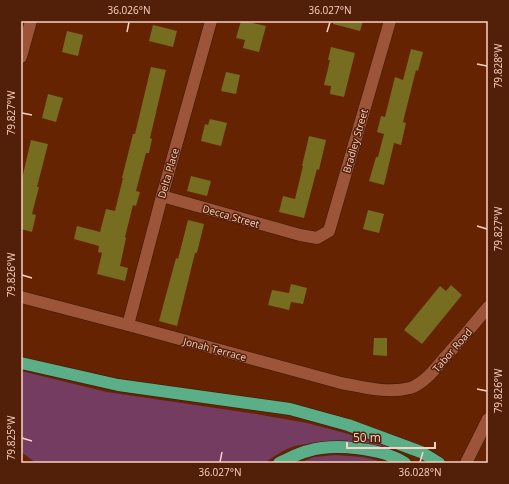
<svg xmlns="http://www.w3.org/2000/svg" width="509" height="484" font-family="'Open Sans',sans-serif">
<style>
.green{fill:#743c60}
.building{fill:#766d20}
.lines{fill:none;stroke-linecap:round;stroke-linejoin:round}
.street-casing{stroke:#3a1607;stroke-width:13}
.secondary-casing{stroke:#3a1607;stroke-width:13}
.highway-casing{stroke:#3a1607;stroke-width:13}
.street{stroke:#9c5538;stroke-width:12}
.secondary{stroke:#9c5538;stroke-width:12}
.highway{stroke:#5aae88;stroke-width:12}
.ticks{fill:none;stroke:#fbd1c1;stroke-width:1.5}
.labels{text-anchor:middle;stroke-width:3;stroke-linejoin:round;paint-order:stroke}
.street-label{font-size:10px;fill:#fbd1c1;stroke:#521f08}
.neatline{fill:none;stroke:#fbd1c1;stroke-width:1.5}
.ticks-label{font-size:10px;text-anchor:middle;fill:#fbd1c1}
</style>
<rect width="100%" height="100%" fill="#652302"/>
<g class="green">
<path d="M21 371 107 392 256 414 307 423 345 433 391 448 390 451C360 443 338 438 307 444 302 445 297 445 292 447 283 450 273 457 265 463H36L21 452Z"/>
<polygon points="336,455 363,457 387,463 298,463 314,457"/>
</g>
<g class="building">
<polygon points="241,21 244,21 266,26 259,52 243,48 245,40 236,38"/>
<polygon points="334,21 363,21 360,31 333,24"/>
<polygon points="153,25 177,31 173,47 149,41"/>
<polygon points="67,31 83,35 78,56 62,52"/>
<polygon points="331,47 355,53 344,97 330,94 331,86 324,85 330,60 328,60"/>
<polygon points="411,49 423,52 418,71 416,70 403,122 406,123 401,145 394,143 384,185 369,181 376,157 378,157 384,134 377,132 381,116 385,117 395,77 403,80"/>
<polygon points="151,67 166,70 150,138 152,139 149,153 146,153 136,191 140,192 136,206 133,205 125,237 126,238 120,266 128,268 125,281 97,274 102,253 98,252 99,246 74,239 77,226 100,232 106,209 115,211 123,178 122,178 133,134 135,134"/>
<polygon points="226,72 240,75 236,94 221,91"/>
<polygon points="48,94 63,98 56,122 42,118"/>
<polygon points="210,119 227,123 221,146 201,141 205,124 208,125"/>
<polygon points="309,136 326,140 319,170 317,169 304,218 279,212 283,196 295,199 303,166 302,166"/>
<polygon points="31,140 48,144 37,187 39,187 32,214 36,215 32,232 21,229 21,183"/>
<polygon points="191,176 211,181 207,196 187,191"/>
<polygon points="368,210 384,214 379,233 363,229"/>
<polygon points="188,220 204,224 197,253 195,253 177,326 159,321 176,258 178,259"/>
<polygon points="291,284 307,288 303,304 291,302 289,310 268,305 272,290 289,293"/>
<polygon points="451,285 462,295 422,344 404,330 440,286 446,291"/>
<polygon points="374,338 387,338 387,356 373,355"/>
</g>
<g class="lines">
<g class="street-casing">
<g id="street">
<polyline points="21,57 31,21"/>
<polyline points="162,196 300,235 317,238 329,231 390,21"/>
<path d="M21 297 128 325 341 383C363 387 387 394 410 388 424 384 437 367 446 356 461 340 474 324 488 307"/>
<polyline points="128,325 162,196 211,21"/>
</g>
</g>
<g class="secondary-casing">
<polyline id="secondary" points="466,463 488,419"/>
</g>
<g class="highway-casing">
<g id="highway">
<polyline points="21,363 118,385 290,409 348,425 421,452 439,463"/>
<path d="M279 463C289 459 298 453 308 451 334 443 382 448 405 463"/>
</g>
</g>
<use href="#street" class="street"/>
<use href="#secondary" class="secondary"/>
<use href="#highway" class="highway"/>
</g>
<path class="ticks" d="M127 32 129 22M327 32 330 22M477 64 487 66M22 113 32 115M477 226 487 229M22 275 32 278M477 389 487 391M22 438 32 441M220 462 222 452M420 462 423 452"/>
<g class="labels">
<g class="street-label">
<text transform="translate(355 141) rotate(-74)" y="4">Bradley Street</text>
<text transform="translate(168 173) rotate(-74)" y="4">Delta Place</text>
<text transform="translate(231 216) rotate(16)" y="4">Decca Street</text>
<text transform="translate(215 349) rotate(15)" y="4">Jonah Terrace</text>
<text transform="translate(452 350) rotate(-49)" y="4">Tabor Road</text>
</g>
</g>
<rect width="509" height="484" fill="none" stroke="#521f08" stroke-width="44"/>
<path d="M347 442v6h88v-6" fill="none" stroke="#fbd1c1" stroke-width="2"/>
<text x="353" y="442" font-size="12" fill="#fbd1c1" stroke="#521f08" stroke-width="3" paint-order="stroke">50 m</text>
<rect x="22" y="22" width="465" height="440" class="neatline"/>
<g class="ticks-label">
<text x="129" y="14">36.026°N</text>
<text x="330" y="14">36.027°N</text>
<text transform="translate(498 66) rotate(-90)" y="4">79.828°W</text>
<text transform="translate(11 113) rotate(-90)" y="4">79.827°W</text>
<text transform="translate(498 229) rotate(-90)" y="4">79.827°W</text>
<text transform="translate(11 275) rotate(-90)" y="4">79.826°W</text>
<text transform="translate(498 391) rotate(-90)" y="4">79.826°W</text>
<text transform="translate(11 438) rotate(-90)" y="4">79.825°W</text>
<text x="220" y="476">36.027°N</text>
<text x="420" y="476">36.028°N</text>
</g>
</svg>
